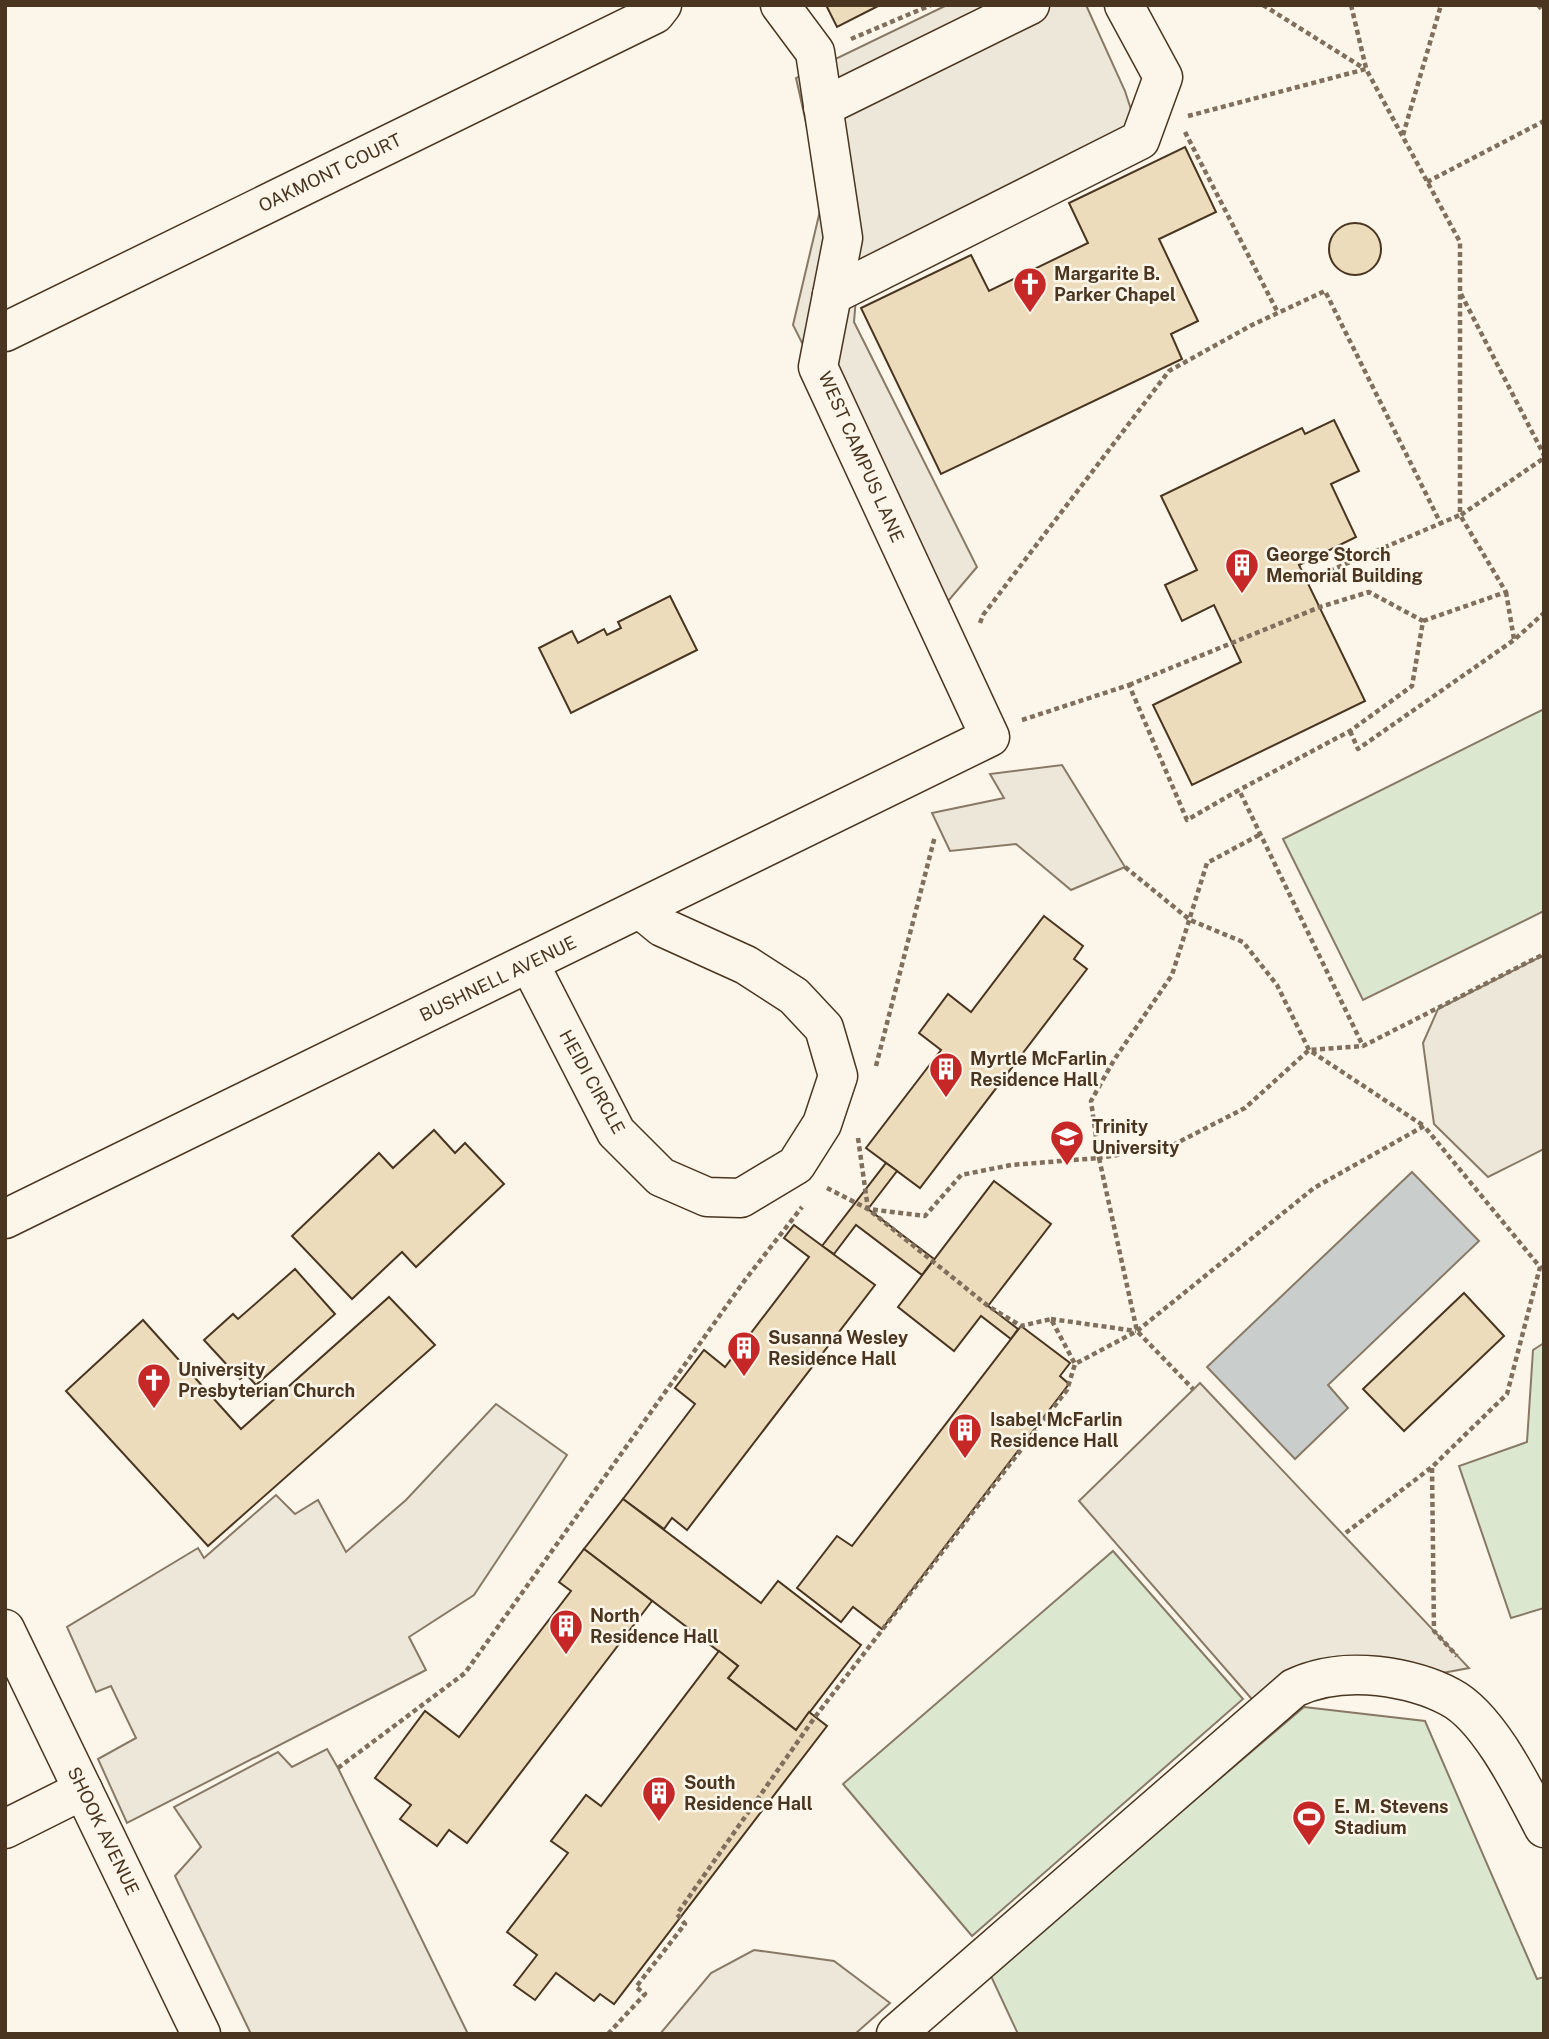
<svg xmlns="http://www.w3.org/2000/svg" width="1549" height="2039" font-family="'Public Sans',sans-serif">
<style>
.green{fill:#dce7d0;stroke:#887966;stroke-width:2}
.parking{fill:#ede7d9;stroke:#887966;stroke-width:2}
.water{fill:#c9cecd;stroke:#887966;stroke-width:2}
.building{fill:#ecdcbc;stroke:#4a3520;stroke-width:2}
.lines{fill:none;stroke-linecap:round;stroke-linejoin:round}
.minor-casing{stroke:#4a3520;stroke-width:41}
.path{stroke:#7f6f5c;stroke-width:4.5;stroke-dasharray:5 3.5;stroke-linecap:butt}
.minor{stroke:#fbf6e9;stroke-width:38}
.labels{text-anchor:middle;stroke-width:5;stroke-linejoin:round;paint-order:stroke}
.street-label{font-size:18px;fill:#4a3520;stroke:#fbf6e9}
.poi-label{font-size:18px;font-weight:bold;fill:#4a3520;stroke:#fbf6e9;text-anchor:start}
</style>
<rect width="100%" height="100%" fill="#fbf6e9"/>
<g class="green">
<polygon points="1544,709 1544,911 1363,1000 1283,839"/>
<polygon points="1544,1343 1544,1608 1511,1618 1459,1466 1527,1442 1533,1350"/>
<polygon points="1113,1551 1243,1699 972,1936 843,1784"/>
<polygon points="1304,1707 1425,1721 1537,1979 1544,1977 1544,2034 1018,2034 990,1974"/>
</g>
<g class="parking">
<polygon points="947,5 1086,5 1125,91 1137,128 859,262 854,322 977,567 938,613 793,325 823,198 796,78"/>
<polygon points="1062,765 1125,867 1071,890 1016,844 950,851 932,813 1004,798 990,774"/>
<polygon points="1544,955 1544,1149 1488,1177 1434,1124 1423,1043 1438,1009"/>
<polygon points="1200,1383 1469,1668 1405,1680 1362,1675 1264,1713 1079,1501"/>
<polygon points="496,1404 567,1455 474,1595 409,1637 426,1670 127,1823 98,1759 136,1738 111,1686 96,1692 67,1627 198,1548 204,1558 276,1495 295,1514 318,1500 346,1552 406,1500"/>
<polygon points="327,1749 338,1768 468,2034 251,2034 175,1876 201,1847 174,1807 278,1752 292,1767"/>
<polygon points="754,1950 834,1961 890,2003 855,2034 660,2034 711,1973"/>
</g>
<polygon class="water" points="1412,1172 1479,1241 1328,1385 1348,1408 1295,1459 1207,1367"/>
<g class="building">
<polygon points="826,5 880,5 837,27"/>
<polygon points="1185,147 1216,212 1159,239 1198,321 1171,334 1182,359 941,474 861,308 971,255 989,291 1088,243 1069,203"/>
<circle cx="1355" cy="249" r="26"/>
<polygon points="1334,420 1359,471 1331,484 1356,537 1299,565 1365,701 1192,785 1153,705 1241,662 1214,605 1182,621 1165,585 1197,570 1161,496 1302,428 1305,434"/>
<polygon points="670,596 697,650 571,713 539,648 572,631 578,643 604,629 607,635 621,628 618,622"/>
<polygon points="1044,916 1083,946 1074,959 1087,969 920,1188 866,1148 941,1050 919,1033 948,994 971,1012"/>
<polygon points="434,1130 455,1153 465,1143 504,1184 416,1267 402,1252 352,1299 292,1236 379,1153 393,1168"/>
<polygon points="886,1163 897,1171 868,1209 934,1259 922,1275 856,1225 834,1254 822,1246"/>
<polygon points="994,1181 1051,1224 988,1306 1018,1329 1011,1339 981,1316 954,1351 898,1307"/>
<polygon points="794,1225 875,1285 687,1530 672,1518 664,1529 623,1499 695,1404 675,1388 704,1350 725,1367 809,1257 784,1238"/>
<polygon points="295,1269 335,1314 256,1385 246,1374 240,1379 204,1340 233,1314 238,1319"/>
<polygon points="1464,1293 1504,1336 1404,1431 1363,1389"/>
<polygon points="389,1297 435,1345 208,1546 66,1391 143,1320 241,1429"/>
<polygon points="1021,1326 1070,1363 1060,1376 1069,1384 882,1629 853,1607 841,1622 797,1588 837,1536 852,1546"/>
<polygon points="623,1499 761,1603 778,1581 861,1645 796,1730 728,1678 738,1666 584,1549"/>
<polygon points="584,1549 652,1601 467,1843 449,1830 437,1846 400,1819 411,1805 375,1778 425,1711 459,1737 571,1591 559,1582"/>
<polygon points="719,1651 738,1666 728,1678 796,1730 809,1712 827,1726 614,2004 600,1994 594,2001 556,1973 535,2000 514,1985 537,1955 507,1932 568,1853 551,1841 586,1795 601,1806"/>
</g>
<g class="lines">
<g class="minor-casing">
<g id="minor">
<polyline points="823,107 1030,5"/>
<polyline points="832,295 1140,140 1163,77 1124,5"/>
<polyline points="5,332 655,14 662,5"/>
<polyline points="529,963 616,1132 661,1177 707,1197 741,1198 796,1165 822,1124 838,1076 824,1028 794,996 746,965 662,927 640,909"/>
<polyline points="5,1219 990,737 818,367 843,238 815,52 780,5"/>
<polyline points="5,1629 201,2034"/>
<polyline points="5,1829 83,1790"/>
<path d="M896 2034 1294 1688C1321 1675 1348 1673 1378 1676 1403 1679 1428 1685 1450 1697 1489 1717 1524 1790 1544 1828"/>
</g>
</g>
<g class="path">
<polyline points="1263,5 1365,69"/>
<polyline points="1351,5 1366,68"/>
<polyline points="1538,5 1544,12"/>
<polyline points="851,39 931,5"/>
<polyline points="1188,116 1366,69 1460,242 1460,515"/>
<polyline points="1185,132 1278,313"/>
<polyline points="1403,135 1441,5"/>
<polyline points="1427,182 1544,121"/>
<polyline points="1461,294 1544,455"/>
<polyline points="1461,515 1544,458"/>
<polyline points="1306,581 1460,515 1506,592 1423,621"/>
<polyline points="1506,592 1514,639"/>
<polyline points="980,623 983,615 1169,371 1252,325 1325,291 1441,524"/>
<polyline points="1129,685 1320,607 1369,592 1423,621 1412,686 1350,731 1239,790"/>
<polyline points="1022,720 1129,685 1187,820 1239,790 1363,1046"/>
<polyline points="1350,731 1358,749 1514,640 1544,613"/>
<polyline points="1259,835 1207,863 1172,975 1114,1060 1091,1101 1099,1158 1171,1146 1245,1108 1309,1050 1363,1046 1544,954"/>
<polyline points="1125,867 1190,920 1243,942 1277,985 1309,1050 1424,1126"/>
<polyline points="876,1066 935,836"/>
<polyline points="858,1138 868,1209 988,1306 1021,1326 1051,1319 1075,1364"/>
<polyline points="827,1188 868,1209 925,1216 961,1175 1011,1165 1099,1158 1137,1331 1193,1389"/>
<polyline points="1051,1319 1136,1331"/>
<polyline points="1432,1468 1434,1631 1457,1656"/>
<polyline points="338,1768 465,1673 745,1280 802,1207"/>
<polyline points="608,2034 645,1994 636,1987 685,1924 677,1914 815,1717 1067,1390 1075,1364 1137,1331 1314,1188 1424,1126 1540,1267 1507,1394 1432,1467 1343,1535"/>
</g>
<use href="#minor" class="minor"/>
</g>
<defs>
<g id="church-pin" transform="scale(1.75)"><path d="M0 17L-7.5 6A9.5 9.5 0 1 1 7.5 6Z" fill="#c62828" stroke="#fbf6e9"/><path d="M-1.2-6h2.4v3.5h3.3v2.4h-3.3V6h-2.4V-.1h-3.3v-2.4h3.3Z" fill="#fff"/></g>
<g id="building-pin" transform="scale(1.75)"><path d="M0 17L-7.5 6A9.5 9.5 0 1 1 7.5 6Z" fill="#c62828" stroke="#fbf6e9"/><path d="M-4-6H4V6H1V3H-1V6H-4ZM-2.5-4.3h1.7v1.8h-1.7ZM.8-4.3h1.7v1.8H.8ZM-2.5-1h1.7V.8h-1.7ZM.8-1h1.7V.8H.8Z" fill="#fff"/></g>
<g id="university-pin" transform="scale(1.75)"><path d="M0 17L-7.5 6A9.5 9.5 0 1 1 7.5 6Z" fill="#c62828" stroke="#fbf6e9"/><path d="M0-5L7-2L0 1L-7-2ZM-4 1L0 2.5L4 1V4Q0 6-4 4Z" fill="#fff"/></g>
<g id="stadium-pin" transform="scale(1.75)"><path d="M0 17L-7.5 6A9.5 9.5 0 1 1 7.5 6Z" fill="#c62828" stroke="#fbf6e9"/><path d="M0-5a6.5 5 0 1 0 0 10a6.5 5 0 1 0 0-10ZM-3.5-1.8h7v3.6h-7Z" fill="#fff"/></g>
</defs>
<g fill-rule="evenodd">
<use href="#church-pin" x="1030" y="284"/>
<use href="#building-pin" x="1242" y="565"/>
<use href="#building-pin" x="946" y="1069"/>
<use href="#university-pin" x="1067" y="1137"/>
<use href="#building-pin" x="744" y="1348"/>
<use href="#church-pin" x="154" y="1380"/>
<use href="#building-pin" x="965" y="1430"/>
<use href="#building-pin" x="566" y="1626"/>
<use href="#building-pin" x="659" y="1793"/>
<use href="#stadium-pin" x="1309" y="1817"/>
</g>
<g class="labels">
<g class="street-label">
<text transform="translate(330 173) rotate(-26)" y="6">OAKMONT COURT</text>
<text transform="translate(861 457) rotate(66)" y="6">WEST CAMPUS LANE</text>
<text transform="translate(498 979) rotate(-26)" y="6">BUSHNELL AVENUE</text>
<text transform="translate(592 1082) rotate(61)" y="6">HEIDI CIRCLE</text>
<text transform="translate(103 1831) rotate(64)" y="6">SHOOK AVENUE</text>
</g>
<g class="poi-label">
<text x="1054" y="280">Margarite B.<tspan x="1054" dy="21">Parker Chapel</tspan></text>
<text x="1266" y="561">George Storch<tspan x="1266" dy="21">Memorial Building</tspan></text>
<text x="970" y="1065">Myrtle McFarlin<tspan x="970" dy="21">Residence Hall</tspan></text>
<text x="1092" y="1133">Trinity<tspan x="1092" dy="21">University</tspan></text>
<text x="768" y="1344">Susanna Wesley<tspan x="768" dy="21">Residence Hall</tspan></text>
<text x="178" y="1376">University<tspan x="178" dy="21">Presbyterian Church</tspan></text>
<text x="990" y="1426">Isabel McFarlin<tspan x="990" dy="21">Residence Hall</tspan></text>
<text x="590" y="1622">North<tspan x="590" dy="21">Residence Hall</tspan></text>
<text x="684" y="1789">South<tspan x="684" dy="21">Residence Hall</tspan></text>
<text x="1334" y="1813">E. M. Stevens<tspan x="1334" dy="21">Stadium</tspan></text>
</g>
</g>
<rect width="1549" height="2039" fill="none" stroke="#4a3520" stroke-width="14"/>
</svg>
